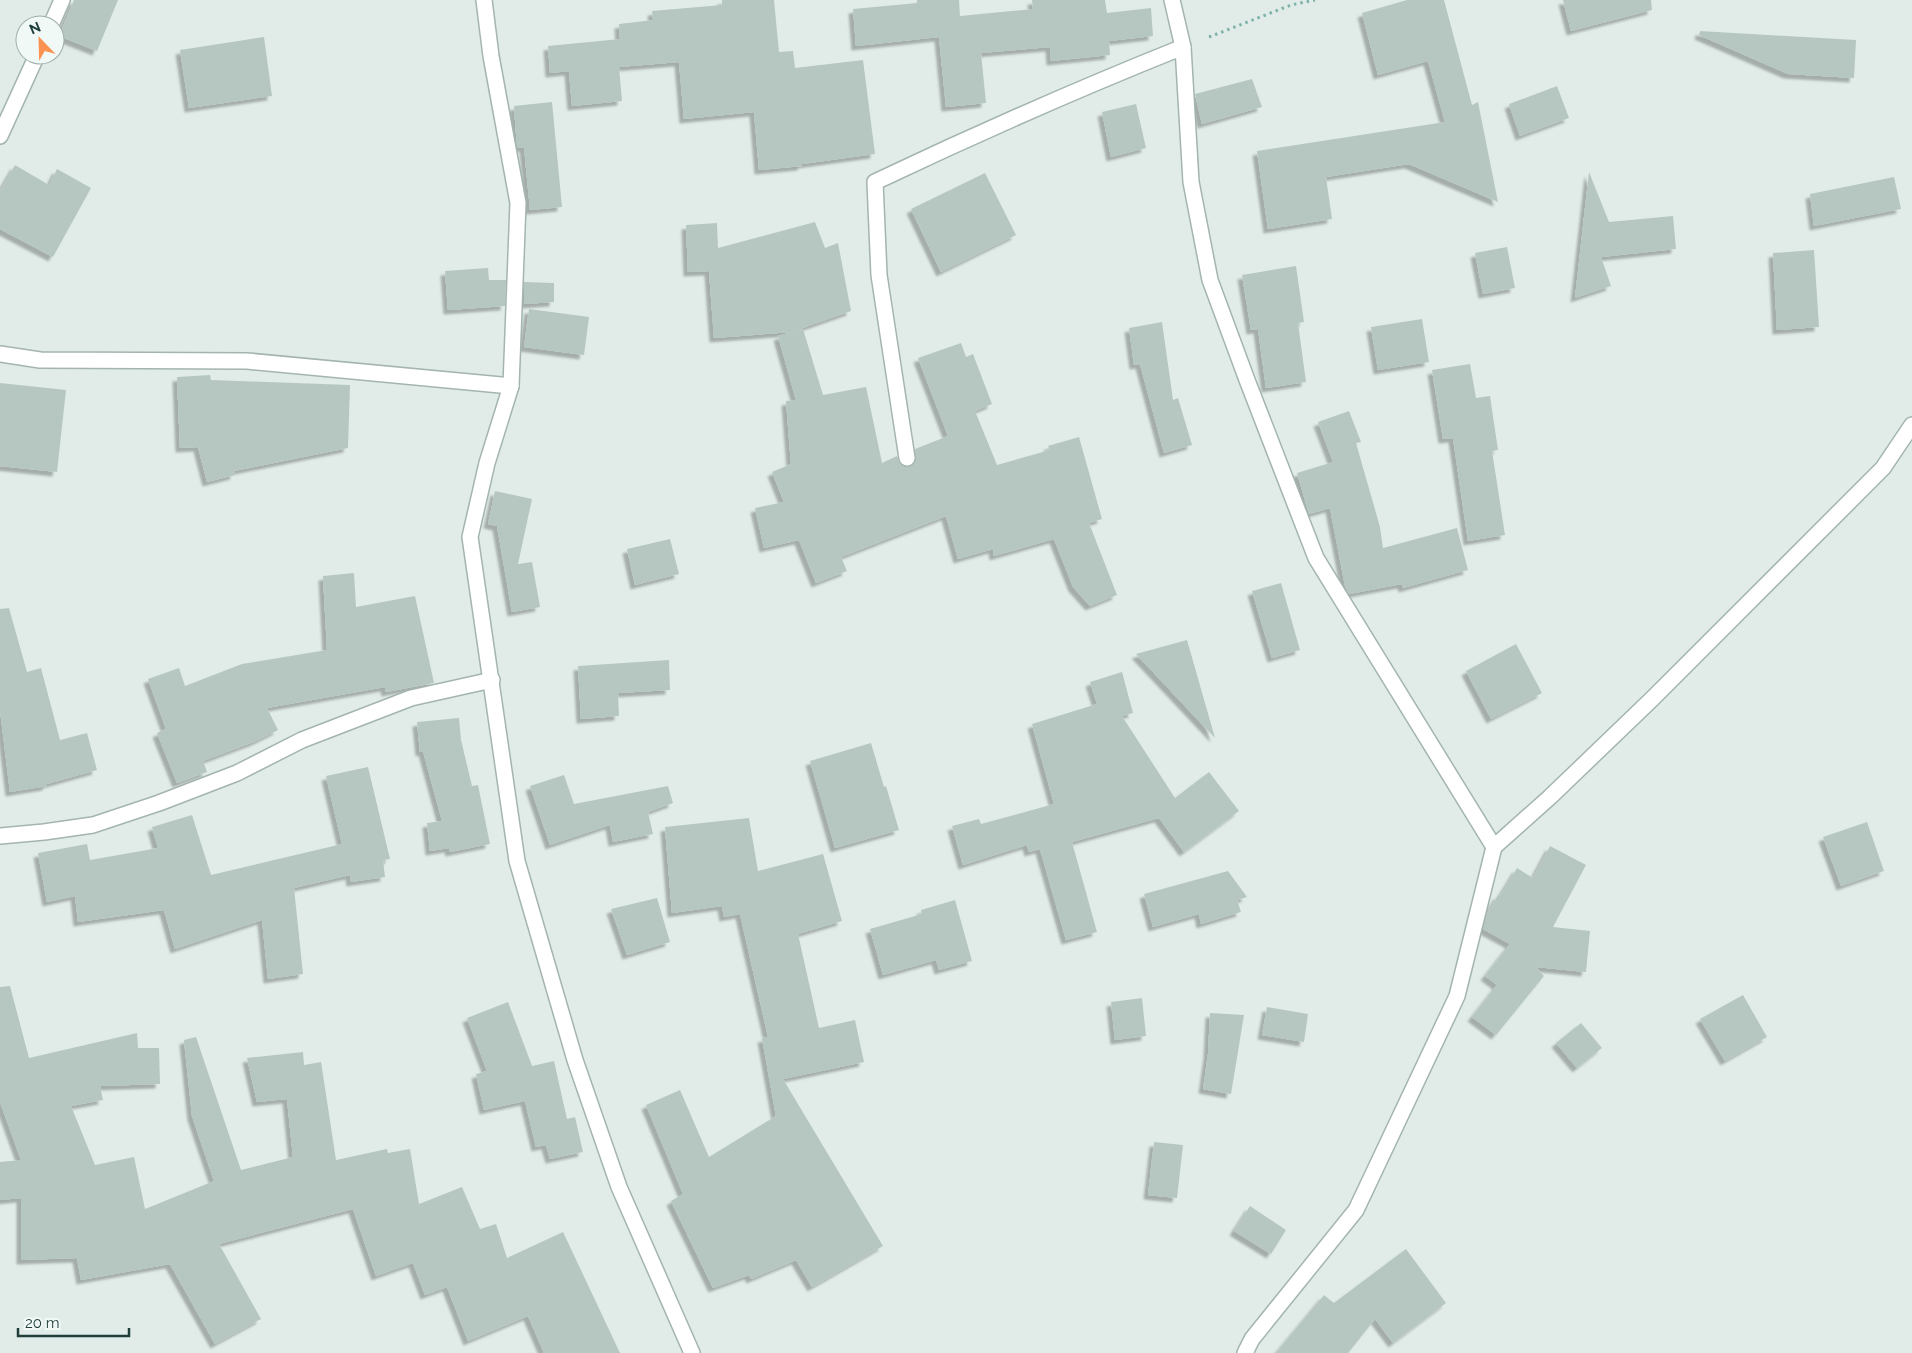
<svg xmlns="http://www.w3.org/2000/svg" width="1912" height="1353" font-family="Raleway,sans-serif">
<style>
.building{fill:#b6c7c2;filter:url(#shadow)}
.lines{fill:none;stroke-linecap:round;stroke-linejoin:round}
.minor-casing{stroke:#a3b4b1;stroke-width:18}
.path{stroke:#7fb2a9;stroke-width:3;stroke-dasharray:2.5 4;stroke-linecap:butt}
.minor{stroke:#fff;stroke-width:15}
</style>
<defs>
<filter id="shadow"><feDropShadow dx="-4.5" dy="4.5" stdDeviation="1" flood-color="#0004"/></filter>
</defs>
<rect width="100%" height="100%" fill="#e1ece9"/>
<g class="building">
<polygon points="74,0 118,0 97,51 59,36"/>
<polygon points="722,0 774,0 779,52 793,51 795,68 863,60 875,154 802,164 802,166 759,170 754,112 684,119 679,62 619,67 622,101 572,106 569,71 550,73 548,46 620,39 619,24 653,20 652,11 722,5"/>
<polygon points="917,0 959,0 960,16 1033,9 1032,0 1105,0 1107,13 1151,8 1153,36 1109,41 1110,55 1051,61 1050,47 981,53 986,103 946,107 939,37 856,46 853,9 917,3"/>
<polygon points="1407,0 1444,0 1472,105 1478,102 1498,202 1409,164 1326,177 1332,219 1268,229 1257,151 1445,122 1428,61 1378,75 1362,13"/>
<polygon points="1563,0 1651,0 1652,10 1571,31"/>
<polygon points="1700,31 1856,40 1854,78 1788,74 1699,35"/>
<polygon points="264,37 272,96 189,108 180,50"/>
<polygon points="1252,79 1262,107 1202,124 1195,94"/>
<polygon points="1557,86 1569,118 1520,136 1509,104"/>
<polygon points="552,102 562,207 530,210 524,147 517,148 514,106"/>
<polygon points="1136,104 1146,148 1111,157 1102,112"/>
<polygon points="15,165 49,185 57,169 91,188 53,257 0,229 0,191"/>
<polygon points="1589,172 1609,222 1673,216 1676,249 1601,257 1611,286 1575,298"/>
<polygon points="985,173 1016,235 941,272 911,209"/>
<polygon points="1894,177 1901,209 1814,226 1810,194"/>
<polygon points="815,222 825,248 838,243 851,311 791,332 714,338 709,271 688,272 686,225 717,223 718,248"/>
<polygon points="1507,247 1515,288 1483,294 1475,253"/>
<polygon points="1814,250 1819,327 1777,330 1773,253"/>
<polygon points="1296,266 1304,322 1298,323 1306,382 1266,388 1258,329 1251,330 1242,275"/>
<polygon points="488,268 489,280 506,280 505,306 448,310 445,271"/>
<polygon points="524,282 554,283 554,302 524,304"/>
<polygon points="529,309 589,317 584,355 524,347"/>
<polygon points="1422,319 1429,362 1378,370 1371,327"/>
<polygon points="1162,322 1173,400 1178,398 1192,445 1164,453 1140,364 1134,365 1129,328"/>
<polygon points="803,329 823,395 866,387 882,463 897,456 900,464 909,467 916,461 915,449 948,436 918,358 961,343 966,357 973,354 992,404 975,411 997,465 1050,450 1048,446 1079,437 1102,519 1089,523 1117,595 1090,606 1073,587 1054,539 994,556 993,549 958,559 946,516 841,557 847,571 816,583 799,540 764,548 755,508 784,502 772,472 791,464 786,401 796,400 778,336"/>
<polygon points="1470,364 1476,398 1490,396 1498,450 1492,451 1505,535 1468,541 1453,438 1443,439 1432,370"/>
<polygon points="210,375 211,380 350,385 348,448 234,471 235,475 207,482 198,447 180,448 177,377"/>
<polygon points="0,383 66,390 57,472 0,466"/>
<polygon points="1349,411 1361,442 1356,443 1380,527 1383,548 1457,528 1468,570 1403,588 1402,584 1349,594 1345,586 1330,508 1309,514 1297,473 1333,462 1318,422"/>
<polygon points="495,491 532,499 518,564 532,562 540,607 512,612 497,526 488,524"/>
<polygon points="670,539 679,574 635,585 627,549"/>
<polygon points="354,573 356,607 415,596 434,683 386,692 385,687 267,708 278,730 256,741 203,761 207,772 177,783 157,733 166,729 148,679 179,668 185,686 242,664 327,650 323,576"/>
<polygon points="1281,583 1300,650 1272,658 1252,591"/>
<polygon points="9,608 27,672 41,668 60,740 87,733 97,770 47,784 47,786 10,792 0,710 0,609"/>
<polygon points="1187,640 1215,738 1136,654"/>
<polygon points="1516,644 1542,693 1491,719 1466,671"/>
<polygon points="669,660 670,690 618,693 619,716 581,719 578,666"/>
<polygon points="1122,672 1133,713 1122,716 1175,798 1209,772 1239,811 1184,852 1159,818 1072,842 1097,932 1066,940 1040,849 1029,852 1027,845 963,865 952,826 979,819 981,824 1054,804 1032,724 1097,704 1090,682"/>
<polygon points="459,718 461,740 472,786 478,785 490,844 450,852 449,848 430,851 427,823 442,821 423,751 420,752 417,722"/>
<polygon points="871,743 884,787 886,786 899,830 835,848 810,761"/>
<polygon points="368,767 390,859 383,860 385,877 351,882 350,875 294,888 303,974 268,979 262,920 175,949 164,910 78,922 75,896 47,902 38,853 87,844 90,860 158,848 152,827 192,815 211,875 342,844 326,776"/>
<polygon points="564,775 574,804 668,786 673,803 648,812 653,834 613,842 610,825 550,845 530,786"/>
<polygon points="749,818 758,871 823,854 842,921 798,934 819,1028 855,1020 864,1062 783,1079 883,1246 812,1287 796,1260 751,1279 749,1275 713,1288 671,1201 683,1194 646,1105 680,1090 709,1157 776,1116 762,1038 768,1037 740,914 724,917 722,906 672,913 665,827"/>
<polygon points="1867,822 1884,871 1841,886 1823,837"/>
<polygon points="1550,846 1586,865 1553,927 1590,931 1586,972 1536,967 1544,976 1496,1035 1472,1017 1497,985 1485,976 1510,944 1483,929 1487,914 1498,895 1500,896 1517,868 1533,878"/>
<polygon points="1228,871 1247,897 1237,900 1241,912 1201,924 1199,914 1153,927 1144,894"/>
<polygon points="657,898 670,942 627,955 611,909"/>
<polygon points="955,900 972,961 939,970 936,960 883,975 870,929 922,914 921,910"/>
<polygon points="10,986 29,1058 137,1033 138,1048 159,1048 160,1084 100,1086 103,1100 71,1106 95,1165 134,1157 145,1209 214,1181 192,1116 184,1040 196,1037 241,1170 293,1157 287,1099 257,1102 247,1058 303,1052 304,1065 321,1062 336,1160 387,1149 388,1153 410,1149 419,1204 462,1187 480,1229 496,1224 507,1258 563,1232 620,1353 544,1353 528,1316 468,1341 447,1287 425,1295 413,1263 376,1276 353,1209 219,1244 261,1319 215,1344 170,1264 81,1280 77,1258 21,1260 21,1198 0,1200 0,1162 21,1160 0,1102 0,987"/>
<polygon points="1743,995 1767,1037 1725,1061 1700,1019"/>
<polygon points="1142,998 1146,1036 1115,1040 1111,1002"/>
<polygon points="508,1002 532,1066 554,1061 567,1119 575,1117 583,1152 550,1159 546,1145 536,1147 525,1101 484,1110 476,1074 487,1071 467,1018"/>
<polygon points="1267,1007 1308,1014 1304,1042 1262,1035"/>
<polygon points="1210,1013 1244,1015 1231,1094 1203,1089 1208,1054"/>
<polygon points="1581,1023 1602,1048 1577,1068 1556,1043"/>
<polygon points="1154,1142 1183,1145 1177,1198 1148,1195"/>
<polygon points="1250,1206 1286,1230 1271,1254 1234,1231"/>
<polygon points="1406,1249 1446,1303 1393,1343 1375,1319 1348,1353 1276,1353 1324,1295 1334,1303"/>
</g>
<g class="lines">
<g class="minor-casing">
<g id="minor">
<polyline points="484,0 491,56 518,203 511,386 487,463 470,537 517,861 575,1060 619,1187 692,1353"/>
<polyline points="1172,0 1183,47 1191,182 1210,280 1247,380 1316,558 1494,847"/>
<polyline points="51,25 62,0"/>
<polyline points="0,136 37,55"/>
<polyline points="0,354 40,360 247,361 511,386"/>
<path d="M907 458 879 275 875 182C976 134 1078 89 1183 47"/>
<polyline points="0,836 44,832 93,825 159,803 237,773 302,740 411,698 492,680"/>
<polyline points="1245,1353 1252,1339 1356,1210 1457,996 1494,847 1550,797 1652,699 1883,468 1912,425"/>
</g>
</g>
<polyline class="path" points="1209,37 1291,5 1315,0"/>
<use href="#minor" class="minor"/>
</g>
<g transform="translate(40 40) rotate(337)"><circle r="24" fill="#f1f9f6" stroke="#9daeab"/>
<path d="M0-4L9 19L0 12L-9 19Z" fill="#fa9351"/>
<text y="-8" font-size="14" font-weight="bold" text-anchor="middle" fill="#203e3a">N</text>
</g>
<path d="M18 1328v8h111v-8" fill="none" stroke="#203e3a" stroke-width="2.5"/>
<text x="25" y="1328" font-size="15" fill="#203e3a" stroke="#f1f9f6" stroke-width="4" paint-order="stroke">20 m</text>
</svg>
